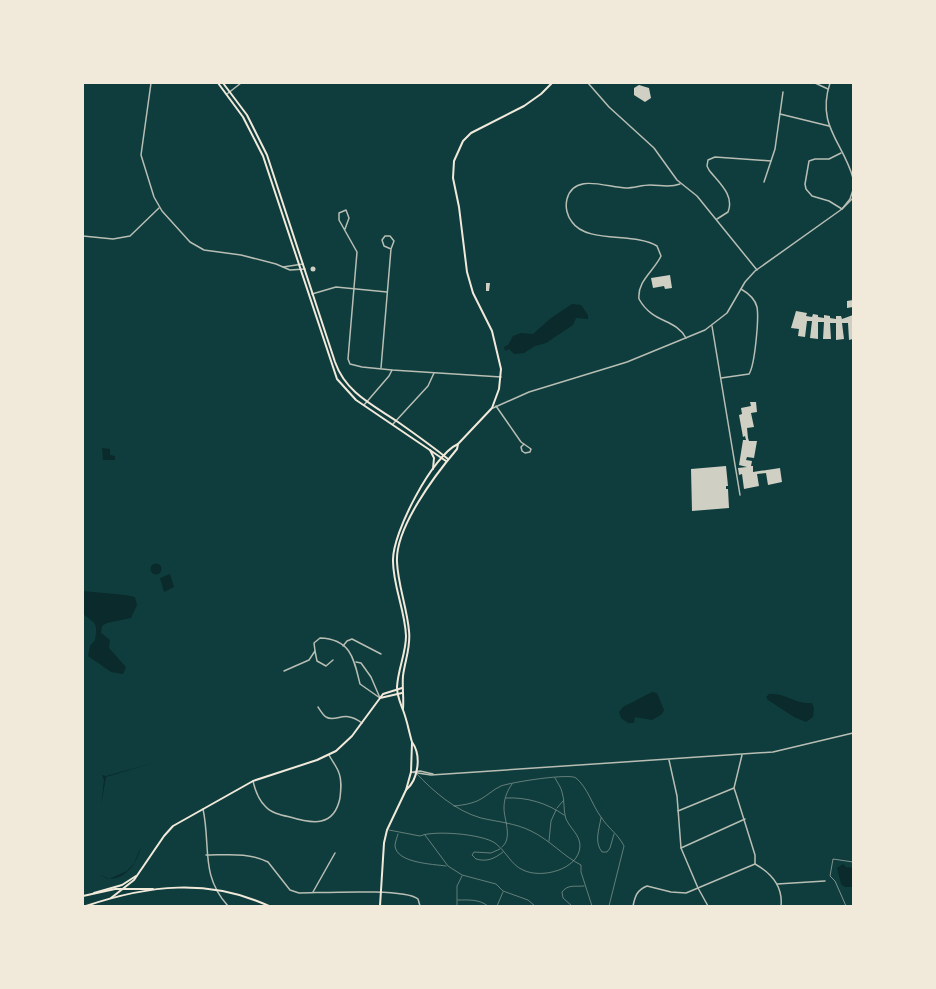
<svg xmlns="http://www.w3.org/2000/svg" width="936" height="989" font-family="'Archivo Narrow',sans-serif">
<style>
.water{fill:#0a2a2b}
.building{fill:#cfcfc3}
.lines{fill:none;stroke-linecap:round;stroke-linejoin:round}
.path{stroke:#f1e9da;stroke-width:0.5}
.service{stroke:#b8beb3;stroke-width:0.5}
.minor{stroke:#b8beb3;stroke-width:1.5}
.tertiary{stroke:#b8beb3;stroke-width:1.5}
.secondary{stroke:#f1e9da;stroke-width:2}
.primary{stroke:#f1e9da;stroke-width:2}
</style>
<rect width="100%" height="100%" fill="#0f3d3e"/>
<g class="water">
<polygon points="572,304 581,305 588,315 588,319 576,318 573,325 546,343 535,346 524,353 514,354 509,349 505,351 504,347 508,345 513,336 521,333 533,334 551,318"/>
<polygon points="102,448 110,449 110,455 115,456 115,460 103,460"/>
<circle cx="156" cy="569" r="5.5"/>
<polygon points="170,574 174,587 164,592 160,578"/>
<path d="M83 591 125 595 135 597 137 605 131 618 107 623 102 626 101 633 110 640 109 648 126 667 123 674 111 672 88 656 90 646 95 640C98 623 96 624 83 614Z"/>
<polygon points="652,692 657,693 664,710 662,714 652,720 635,717 634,723 628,723 621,718 619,712 623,707"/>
<path d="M769 694C784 692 796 705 812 703L814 708 813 717 806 722 794 717 768 700 766 697Z"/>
<polygon points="153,763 106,777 101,805 104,780 102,775 106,776"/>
<path d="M141 847C137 863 126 880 107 879L99 874 109 879 127 871 134 863Z"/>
<polygon points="843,864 846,867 853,868 853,887 845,887 841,884 837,868"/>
</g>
<g class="building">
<polygon points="639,85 649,88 651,98 645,102 634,95 634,88"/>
<circle cx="313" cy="269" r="2.5"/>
<polygon points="670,275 672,288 665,289 664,286 653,288 651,278"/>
<polygon points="486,283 490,283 489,291 486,291"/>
<polygon points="853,300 853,307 847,308 847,301"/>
<polygon points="796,311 807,313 806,316 812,317 813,314 818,315 818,317 824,318 824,315 830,316 830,318 836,319 836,316 841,316 842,319 853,315 853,339 849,340 848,323 842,323 844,339 836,340 836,323 830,323 831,339 823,339 824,322 818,322 818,339 810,338 812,321 807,321 805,337 798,336 799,329 791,328"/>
<polygon points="750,402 756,402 757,412 751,413 754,427 747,428 748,438 749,441 757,441 754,458 747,457 746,460 752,461 751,466 753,466 753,472 780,468 782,482 768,485 766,473 757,474 759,486 744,489 742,474 739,475 738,468 747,467 739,465 743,440 746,440 745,436 743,437 739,415 742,414 741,408 751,406"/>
<polygon points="726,466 728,486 726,486 726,489 728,489 729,508 692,511 691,469"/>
</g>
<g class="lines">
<polyline class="path" points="846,906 835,881 830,876 833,859 853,862"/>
<g class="service">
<path d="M417 774C434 792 456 811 481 818 498 822 515 823 531 831 550 840 563 856 581 865V872L592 906"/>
<path d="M506 798C527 797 547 803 564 815"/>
<path d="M454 806C463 805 472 804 481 799 488 795 494 789 501 786 512 782 570 773 576 778 588 788 592 805 601 817 608 828 618 834 624 846L609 906"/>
<polyline points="557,808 563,801"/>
<path d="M601 818C599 830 594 842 602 852H607L610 848 614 834"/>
<path d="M389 830 420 836C434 830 482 834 495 843 506 851 511 865 523 870 541 879 579 870 580 846 580 835 570 828 566 819 563 811 565 800 562 792 561 787 557 782 555 778"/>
<path d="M398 834C397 838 395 842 395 846 397 863 432 864 446 866"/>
<polyline points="425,835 448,866 462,875 496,884 503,891 528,900 535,906"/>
<polyline points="549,841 551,821 556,810"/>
<path d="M502 847C513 838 504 820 504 808 504 799 507 791 512 784"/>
<path d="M500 849 491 853 474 852 472 855 476 859C487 862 494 859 503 852"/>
<path d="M458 900C469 900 479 899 488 906"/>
<polyline points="457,906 457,886 462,876"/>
<polyline points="497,906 503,892"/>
<path d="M572 906 563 898 562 892C568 884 575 887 584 886"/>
</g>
<g class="minor">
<polyline points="151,83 141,155 154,197 162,211 190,242 204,250 241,255 276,264 290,270 305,269"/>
<polyline points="588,83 609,107 654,148 677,180 697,196 757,270"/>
<polyline points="815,83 828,89"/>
<polyline points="227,94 241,83"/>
<polyline points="780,114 829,126"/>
<polyline points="841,153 829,159 815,159 809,161 805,184 806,189 812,196 829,201 842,209 853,198"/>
<polyline points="764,182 775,149 783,92"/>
<path d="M680 184C669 188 661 185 650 185 642 185 634 188 626 188 608 188 574 172 567 199 565 207 567 216 572 222 587 244 635 232 657 246L661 256C654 271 637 281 639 299 653 324 675 318 686 338"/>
<path d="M717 219 728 212C735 195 718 182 709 170L707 166 708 160 715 157 771 161"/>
<polyline points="345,229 349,218 346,210 339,213 339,220 357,252 348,359 350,364 362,367 392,370 501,377"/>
<polyline points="83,236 113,239 130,236 159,208"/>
<polyline points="283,267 303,264"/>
<polyline points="312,294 336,287 387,292"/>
<polyline points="712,326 740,495"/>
<polyline points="381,368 391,249 384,246 382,240 385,236 390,236 394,241 391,249"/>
<path d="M721 378 749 374C755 365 759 318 757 307 755 299 748 293 741 289"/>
<polyline points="364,405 389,376 392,370"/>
<polyline points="496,406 521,442 531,449 530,452 525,453 522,451 521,447 524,444"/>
<polyline points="393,424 428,386 434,373"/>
<polyline points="343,646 347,641 352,639 381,654"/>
<path d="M315 651 314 643 320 638C351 639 354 659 360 684L380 698"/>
<polyline points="356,662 361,663 371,677 380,698"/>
<polyline points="284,671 309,660 315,651 317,661 326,666 333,660"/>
<path d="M318 707C320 710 323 715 326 717 336 723 344 709 362 723"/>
<path d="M742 755 734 788 736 794 755 855V864C771 873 783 887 781 906"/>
<polyline points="669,760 677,796 681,848 698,888 708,906"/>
<path d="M253 781C255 790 258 799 265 806 271 813 281 815 290 817 313 824 334 827 340 798 341 789 342 781 339 773 337 767 332 761 329 755"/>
<polyline points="678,811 734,788"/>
<polyline points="681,848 745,819"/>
<path d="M206 855C226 855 249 852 268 862L290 890 299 893C320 893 404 888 418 899L420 906"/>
<polyline points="777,884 825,881"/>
<polyline points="313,892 335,853"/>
<path d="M633 906C635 896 637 890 647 886L671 892 686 893 755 864"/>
</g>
<g class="tertiary">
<path d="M830 83C816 126 843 142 853 178"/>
<polyline points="493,408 529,392 627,362 705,330 727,313 745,282 755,271 842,209 850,199 853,190"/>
<polyline points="411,772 431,775 773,752 853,733"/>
<polyline points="413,772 420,771 433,774"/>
<path d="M203 809C211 846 200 875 228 906"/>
</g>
<g class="secondary">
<polyline points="218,83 243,117 263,156 337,379 356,400 446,461"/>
<path d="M223 83 247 115 267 155 335 362C346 393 373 405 398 422 415 434 432 446 448 459"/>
<polyline points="430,450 434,458 433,469"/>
<polyline points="380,698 402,693"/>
<path d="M403 709C404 698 402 687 403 676 405 660 411 647 409 631 407 608 398 585 397 562 395 528 435 475 457 449L458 444 492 408 499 389 501 369 492 331 473 293 467 272 459 207 453 178 454 161 463 141 471 133 524 106 541 94 552 83"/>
<path d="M406 790C418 780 422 756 412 742 409 732 407 720 403 710 400 702 397 696 397 687 398 669 406 653 406 636 405 610 393 586 393 561 392 533 433 455 458 444"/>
<polyline points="94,893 122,885 136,876"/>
<polyline points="111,898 134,880 164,836 173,826 253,781 317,760 336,751 352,736 383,694 402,688"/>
<polyline points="380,906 384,843 387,830 406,790 411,772 412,743"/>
</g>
<g class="primary">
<polyline points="83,896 115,889 153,889"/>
<path d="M86 906C148 885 208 878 269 906"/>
</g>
</g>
<rect width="936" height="989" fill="none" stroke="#f1e9da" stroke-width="168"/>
</svg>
